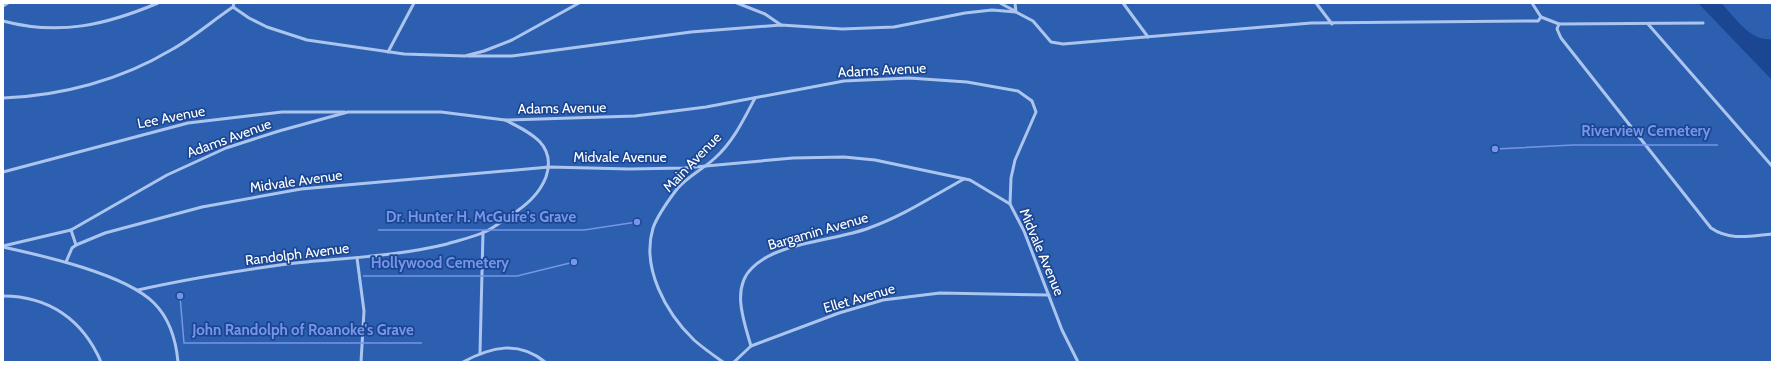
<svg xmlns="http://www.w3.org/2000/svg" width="1775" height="365" font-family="Cabin,sans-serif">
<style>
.green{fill:#2d5fb0}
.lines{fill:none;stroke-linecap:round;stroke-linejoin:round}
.lane{stroke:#abc5ef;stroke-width:3}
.labels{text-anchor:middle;stroke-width:3.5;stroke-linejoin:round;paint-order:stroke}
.street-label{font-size:14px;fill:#fff;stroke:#1a4692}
.leader{fill:none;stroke:#7795e8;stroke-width:1.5}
.callout-dot{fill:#7795e8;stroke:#1a4692;stroke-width:1.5}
.callout-label{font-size:15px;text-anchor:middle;font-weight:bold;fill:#7795e8;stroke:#1a4692;stroke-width:3.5;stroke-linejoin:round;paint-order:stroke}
</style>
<rect width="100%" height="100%" fill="#1a4692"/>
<g class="green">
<polygon points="3,3 1698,3 1772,80 1772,362 3,362"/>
<path d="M1721 3H1772V39C1750 42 1735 17 1721 3Z"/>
</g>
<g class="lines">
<g class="lane">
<polyline points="234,3 233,7 249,18 267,27 307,40 404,54 465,56 484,51 512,40 579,3"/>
<polyline points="737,3 765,14 781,25"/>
<polyline points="1000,3 1015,11"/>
<polyline points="1015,3 1016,12"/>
<polyline points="1123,3 1148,37"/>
<polyline points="1316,3 1332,24"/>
<polyline points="3,6 8,3"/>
<polyline points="1541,17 1559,24 1703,23"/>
<path d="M3 21C59 36 106 25 158 3"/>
<path d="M1559 24 1557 29 1561 38 1711 228C1730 241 1750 236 1772 234"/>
<polyline points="1648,24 1772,166"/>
<polyline points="388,52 414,3"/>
<polyline points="468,56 512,56 691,32 781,25 842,29 894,27 965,13 992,10 1016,12 1033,21 1051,42 1063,44 1311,23 1538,21 1541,17 1532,3"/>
<path d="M3 98C61 96 121 80 171 50 193 38 212 21 233 7"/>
<polyline points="3,172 188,123 282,112 345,112"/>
<polyline points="71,230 76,245"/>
<polyline points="3,246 71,230 167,175 226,148 279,131 348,112 441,112 505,120 635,116 706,107 844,81 909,78 967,82 1018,91 1032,101 1036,112 1015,160 1011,178 1010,204"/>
<path d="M3 247C44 256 125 274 154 303 170 319 176 340 178 362"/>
<polyline points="357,258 364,311 361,362"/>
<polyline points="66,262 72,248 76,245 105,233 202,207 301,189 549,167 629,169 684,168 793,158 844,157 875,160 970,180 1010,204 1024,231 1062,330 1078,362"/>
<path d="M138 290C187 279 237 271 287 264 341 258 394 257 447 244 460 240 474 237 487 231 495 227 502 221 510 216 525 206 539 195 546 177 557 144 529 132 505 120"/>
<path d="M3 296C49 296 83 320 101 362"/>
<path d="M751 346C744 322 731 288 752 268 777 242 835 241 869 228 903 216 933 196 964 179"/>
<polyline points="480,353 483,232"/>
<path d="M463 362C491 347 518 340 545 362"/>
<path d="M723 362C713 355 703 348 694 340 666 313 641 268 653 228 658 214 668 201 677 189 688 176 702 170 715 158 733 142 744 119 755 98"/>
<polyline points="734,362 751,346 839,313 883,300 940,293 1049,295"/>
</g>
</g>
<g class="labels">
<g class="street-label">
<text transform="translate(882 70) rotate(-3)" y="5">Adams Avenue</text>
<text transform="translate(562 108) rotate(-1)" y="5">Adams Avenue</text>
<text transform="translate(171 117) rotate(-11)" y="5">Lee Avenue</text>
<text transform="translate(229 138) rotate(-20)" y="5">Adams Avenue</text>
<text x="620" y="162">Midvale Avenue</text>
<text transform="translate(692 162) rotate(-46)" y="5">Main Avenue</text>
<text transform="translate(296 181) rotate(-8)" y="5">Midvale Avenue</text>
<text transform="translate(818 231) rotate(-16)" y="5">Bargamin Avenue</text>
<text transform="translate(1042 252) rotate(67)" y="5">Midvale Avenue</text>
<text transform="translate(297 254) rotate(-7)" y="5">Randolph Avenue</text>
<text transform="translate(859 298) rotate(-16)" y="5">Ellet Avenue</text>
</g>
</g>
<path class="leader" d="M1495 149L1573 145H1718M637 222L584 230H378M574 262L517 276H363M180 296L184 343H422"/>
<g class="callout-dot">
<circle cx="1495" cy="149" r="4"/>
<circle cx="637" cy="222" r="4"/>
<circle cx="574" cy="262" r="4"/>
<circle cx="180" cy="296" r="4"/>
</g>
<g class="callout-label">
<text x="1646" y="136">Riverview Cemetery</text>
<text x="481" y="222">Dr. Hunter H. McGuire's Grave</text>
<text x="440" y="268">Hollywood Cemetery</text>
<text x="303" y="335">John Randolph of Roanoke's Grave</text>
</g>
<rect width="1775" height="365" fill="none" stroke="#ffffff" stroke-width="8"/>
</svg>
